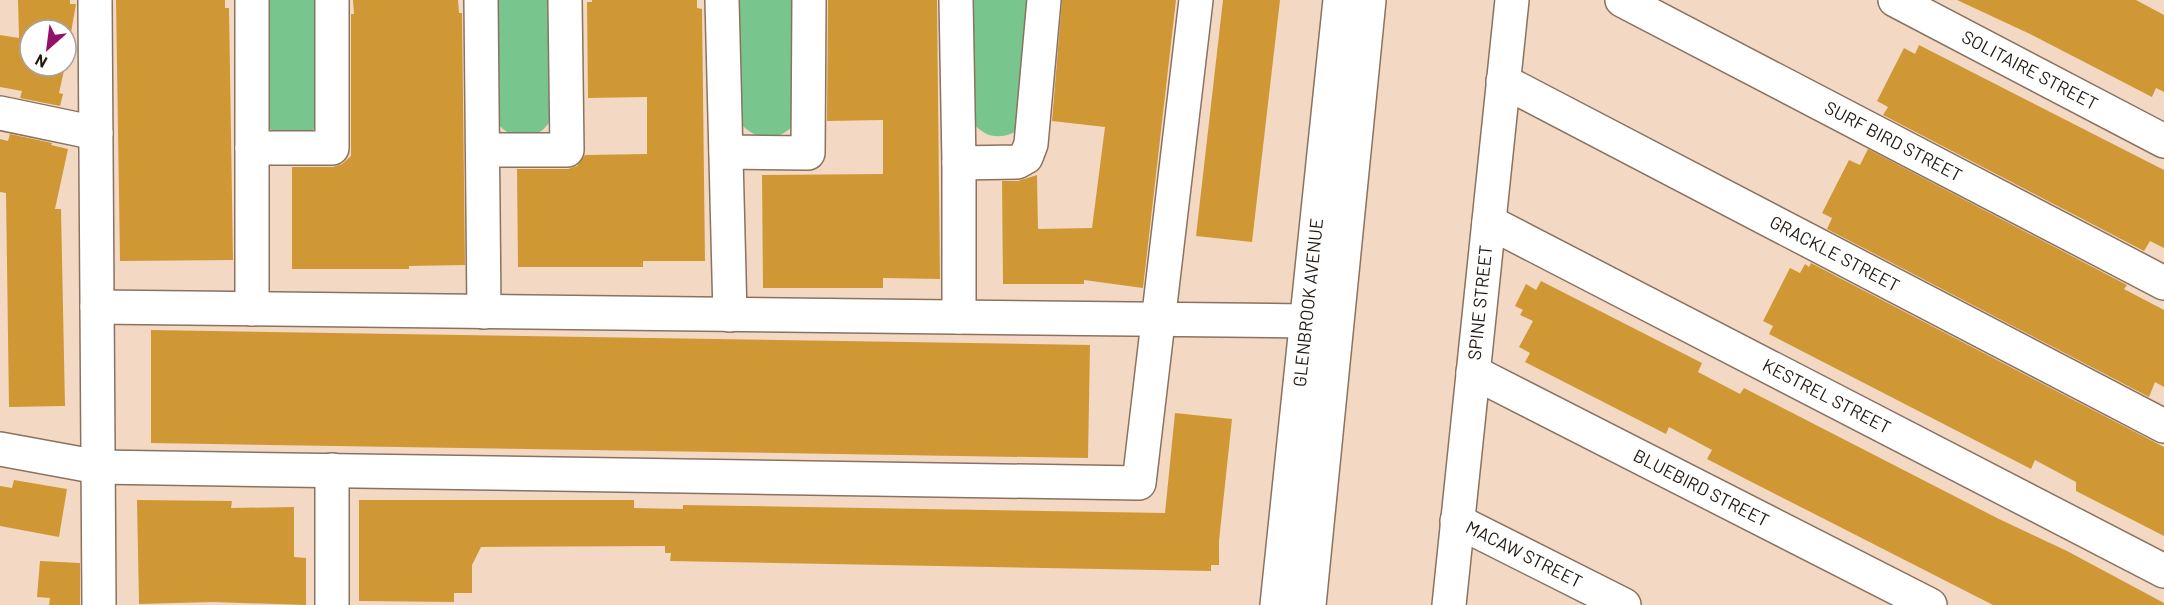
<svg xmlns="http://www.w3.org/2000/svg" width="2164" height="605" font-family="Barlow,sans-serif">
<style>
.green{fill:#78c68d}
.building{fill:#d09835}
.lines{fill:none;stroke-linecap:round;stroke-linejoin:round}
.minor-casing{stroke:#8a7260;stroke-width:36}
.minor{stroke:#fff;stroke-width:33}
.labels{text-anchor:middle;stroke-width:4.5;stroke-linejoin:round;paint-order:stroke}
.street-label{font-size:18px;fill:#211811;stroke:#fff}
</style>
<rect width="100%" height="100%" fill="#f3d9c4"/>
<g class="green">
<polygon points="260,0 321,0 318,125 310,133 281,136 272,131 265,123"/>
<path d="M492 0H553V116C541 141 515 144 497 123Z"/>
<path d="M736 0H797L793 126C776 142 756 141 740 123Z"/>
<path d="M968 0H1036L1017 131C1000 140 985 138 972 122Z"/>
</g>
<g class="building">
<polygon points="18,0 70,0 70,4 76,4 66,61 66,30 30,30 30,66 65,66 59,93 63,94 60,106 20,98 22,91 0,87 0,35 19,38"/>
<polygon points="116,0 225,0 225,8 229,8 233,260 120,261"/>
<polygon points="353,0 458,0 459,13 462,13 465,265 409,266 409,269 292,269 292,167 333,167 342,164 351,156 351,14 354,14"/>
<polygon points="592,0 697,0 697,8 702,9 705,261 643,261 643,267 518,267 517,169 568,169 577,166 585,155 647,154 647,97 588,98 587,2 592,2"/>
<polygon points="828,0 937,0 940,279 883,278 883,288 763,288 762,175 883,174 883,120 827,121"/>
<polygon points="1062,0 1176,0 1143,288 1084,280 1084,284 1003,284 1002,181 1018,181 1037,175 1038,229 1092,228 1105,127 1052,121"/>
<polygon points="1223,0 1280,0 1252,242 1196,236"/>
<polygon points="1957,0 2136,0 2164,15 2164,92 2156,88 2152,97 2030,34"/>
<polygon points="1919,45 2164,170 2164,248 2150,241 2144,251 1883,115 1888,107 1877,101 1904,48 1915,54"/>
<polygon points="10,134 52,143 51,145 68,149 55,209 61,209 65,406 9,407 6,193 0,192 0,139 8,141"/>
<polygon points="1868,149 2127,285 2124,289 2164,310 2164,387 2155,382 2149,397 1827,229 1832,218 1822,213 1849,160 1860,165"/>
<polygon points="1811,263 2164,447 2164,536 2076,491 2076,482 2035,460 2031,469 1769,334 1773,326 1763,321 1790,268 1800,273 1805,264 1809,267"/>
<polygon points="1541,281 1702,363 1698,372 1740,394 1744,388 1997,518 2067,551 2164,603 2164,605 1993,605 1738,475 1707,459 1712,450 1669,427 1666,434 1525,362 1530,353 1519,347 1533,321 1520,315 1523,310 1515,306 1526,284 1536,290"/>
<polygon points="151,330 1090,345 1088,458 151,443"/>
<polygon points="1175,413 1232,419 1219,541 1219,565 1211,565 1211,571 670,561 671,553 665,553 665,546 481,547 472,565 472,593 454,593 454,602 359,601 359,500 634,500 634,508 683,509 683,505 1165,513"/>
<polygon points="14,480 67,489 59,537 0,526 0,486 12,488"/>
<polygon points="137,500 232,501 231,508 294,507 294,557 306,558 306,605 213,602 139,604"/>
<polygon points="40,561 80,563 80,605 49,605 50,598 37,597"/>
</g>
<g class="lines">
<g class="minor-casing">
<g id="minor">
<polyline points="95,0 99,605"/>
<polyline points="252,0 252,309"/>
<polyline points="481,0 484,312"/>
<polyline points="722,0 730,315"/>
<polyline points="956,0 959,163 959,317"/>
<path id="s1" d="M1622 0 2164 283"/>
<path id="s2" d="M1895 0 2164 141"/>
<path id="s3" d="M1503 81 2164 426"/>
<polyline points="0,113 96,133"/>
<polyline points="252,148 332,148 332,0"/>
<polyline points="483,150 567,150 565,0"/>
<polyline points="726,152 808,153 809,0"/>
<polyline points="959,163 1017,162 1026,157 1031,144 1044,0"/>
<path id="s4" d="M1489 222 2164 571"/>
<polyline points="97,307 1306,321"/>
<path id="s5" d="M1473 372 1930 605"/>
<polyline points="0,449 98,467 1139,483 1196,0"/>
<path id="s6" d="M1457 521 1624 605"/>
<polyline points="332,605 332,470"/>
<path id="s7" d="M1277 605 1340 0"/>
<polyline points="1309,605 1369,0"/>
<path id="s8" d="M1449 605 1512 0"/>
</g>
</g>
<use href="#minor" class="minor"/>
</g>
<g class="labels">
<g class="street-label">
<text dy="6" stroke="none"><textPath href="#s2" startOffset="152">SOLITAIRE STREET</textPath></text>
<text dy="6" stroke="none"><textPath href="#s1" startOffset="306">SURF BIRD STREET</textPath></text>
<text dy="6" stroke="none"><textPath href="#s3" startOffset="374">GRACKLE STREET</textPath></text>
<text dy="6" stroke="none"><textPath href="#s7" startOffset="304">GLENBROOK AVENUE</textPath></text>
<text dy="6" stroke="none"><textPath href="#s8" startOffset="304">SPINE STREET</textPath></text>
<text dy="6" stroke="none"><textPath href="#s4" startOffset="380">KESTREL STREET</textPath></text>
<text dy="6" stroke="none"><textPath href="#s5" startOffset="256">BLUEBIRD STREET</textPath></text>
<text dy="6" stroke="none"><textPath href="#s6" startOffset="75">MACAW STREET</textPath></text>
</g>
</g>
<g transform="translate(48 48) rotate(208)"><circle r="28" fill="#ffffff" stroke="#a6a3a0" stroke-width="1.5"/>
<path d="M0-4.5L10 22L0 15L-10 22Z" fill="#94116a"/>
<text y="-9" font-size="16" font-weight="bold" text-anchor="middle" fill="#211811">N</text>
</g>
</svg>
